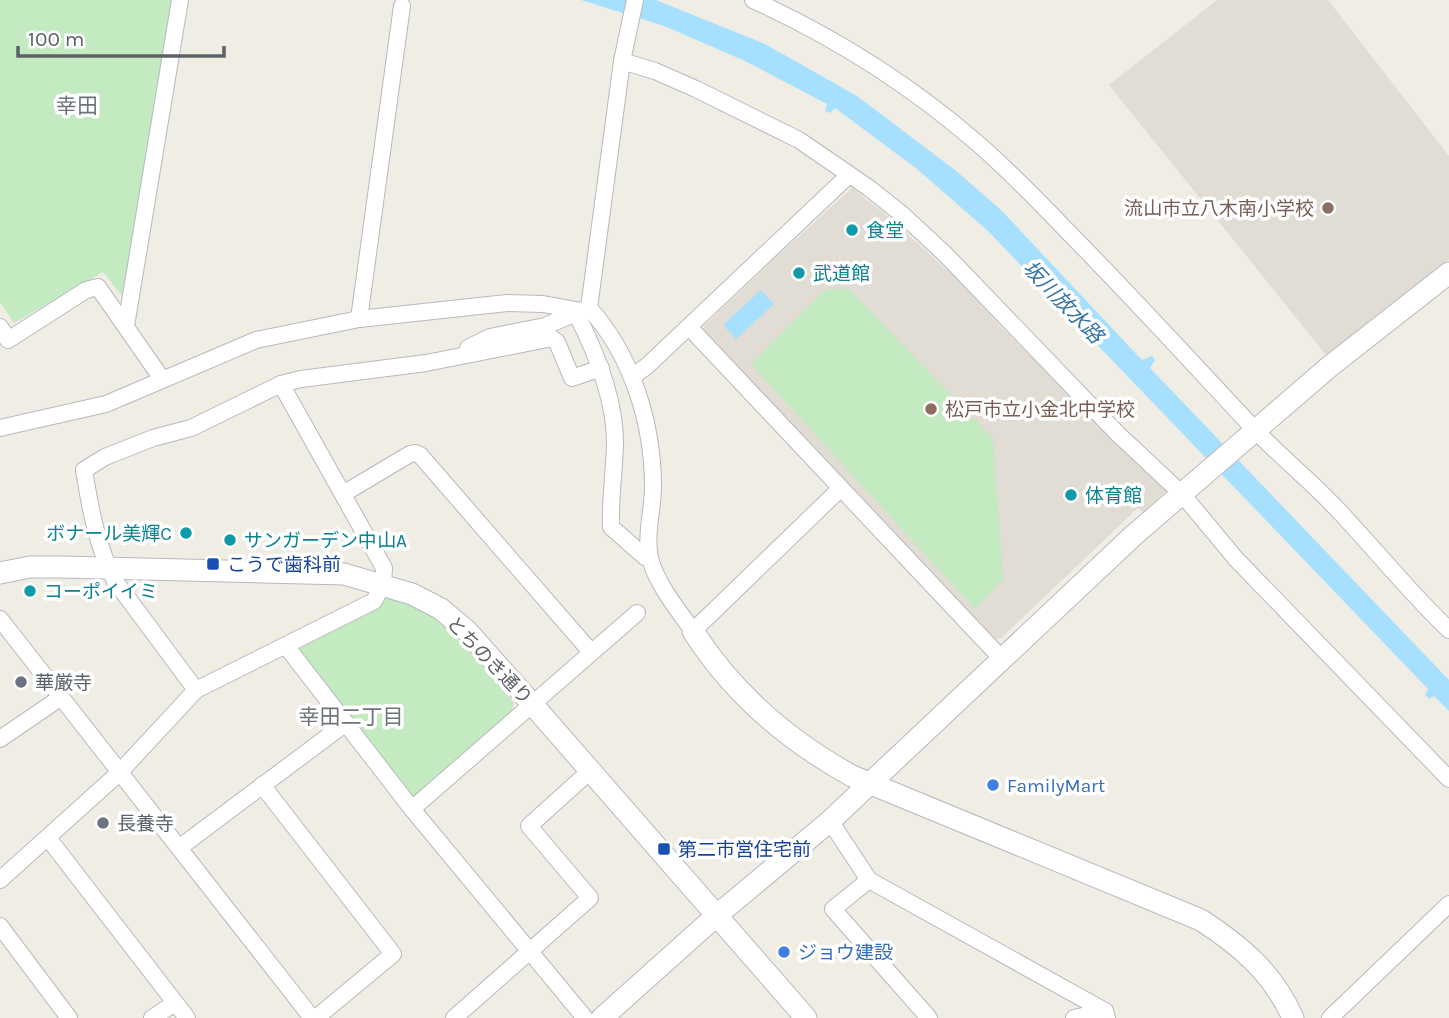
<svg xmlns="http://www.w3.org/2000/svg" width="1449" height="1018" font-family="Karla,'Noto Sans JP',sans-serif">
<style>
.education{fill:#e1dcd4}
.green{fill:#c3eac0}
.water{fill:#a7e0ff}
.lines{fill:none;stroke-linecap:round;stroke-linejoin:round}
.minor-casing{stroke:#b6b9bd;stroke-width:18}
.tertiary-casing{stroke:#b6b9bd;stroke-width:23}
.minor{stroke:#fff;stroke-width:16}
.tertiary{stroke:#fff;stroke-width:21}
.education-dot{fill:#8d6e63;stroke:#fff;stroke-width:2.5}
.culture-dot{fill:#0f9aa8;stroke:#fff;stroke-width:2.5}
.transit-dot{fill:#1a4fb4;stroke:#fff;stroke-width:2.5}
.worship-dot{fill:#6b7280;stroke:#fff;stroke-width:2.5}
.shop-dot{fill:#3f7fe0;stroke:#fff;stroke-width:2.5}
.labels{text-anchor:middle;stroke-width:7;stroke-linejoin:round;paint-order:stroke}
.education-label{font-size:19px;fill:#785e54;stroke:#fff;text-anchor:end}
.culture-label{font-size:19px;fill:#0d838f;stroke:#fff;text-anchor:start}
.transit-label{font-size:19px;fill:#164399;stroke:#fff;text-anchor:start}
.street-label{font-size:19px;fill:#5d6267;stroke:#fff}
.worship-label{font-size:19px;fill:#5b616d;stroke:#fff;text-anchor:start}
.shop-label{font-size:19px;fill:#366cbe;stroke:#fff;text-anchor:start}
.neighbourhood-label{font-size:21px;fill:#6e7479;stroke:#fff}
.water-label{font-size:21px;font-style:italic;fill:#3576a7;stroke:#fff}
</style>
<rect width="100%" height="100%" fill="#f0ede5"/>
<g class="education">
<polygon points="1217,0 1328,0 1449,156 1449,259 1326,355 1109,85"/>
<polygon points="852,188 888,216 960,282 1001,327 1166,487 1166,491 1143,512 1138,508 1001,638 992,640 702,331 705,325 773,260"/>
</g>
<g class="green">
<polygon points="0,0 172,0 122,296 103,272 14,323 0,302"/>
<polygon points="849,289 993,439 1003,579 975,609 751,364 825,290"/>
<path d="M394 591C444 617 478 661 514 703L512 712 414 798 348 721 291 648 376 605Z"/>
</g>
<g class="water">
<polygon points="581,0 656,0 765,44 857,96 955,170 1001,210 1142,360 1152,356 1155,360 1150,368 1449,680 1449,711 1434,696 1429,699 1425,694 1428,689 988,231 917,169 835,108 830,113 825,111 827,104 745,61 664,26"/>
<polygon points="761,290 774,304 736,339 723,325"/>
</g>
<g class="lines">
<g class="minor-casing">
<g id="minor">
<path d="M753 0C832 36 910 85 976 142 1011 172 1043 206 1075 239 1137 302 1196 367 1257 432 1283 459 1312 482 1337 509 1375 549 1409 592 1449 630"/>
<polyline points="622,61 655,71 696,89 799,140 869,188 903,215 945,254 1118,434 1182,494 1236,559 1449,779"/>
<polyline points="589,308 622,61 635,0"/>
<path d="M576 313C596 352 616 400 615 446 614 473 610 500 611 527L645 557 650 559"/>
<polyline points="359,319 402,6"/>
<polyline points="126,326 180,0"/>
<polyline points="0,327 8,340 86,290 98,287 162,379"/>
<polyline points="689,327 1001,658"/>
<polyline points="468,348 490,337 545,326 581,311"/>
<polyline points="632,377 647,366 849,175"/>
<path d="M0 428 106 404 256 340 359 319 507 303 543 304 581 311 589 308C632 355 653 424 653 487 653 511 644 538 651 562 659 587 678 610 693 631L840 489"/>
<polyline points="343,494 410,454 415,453 420,455 591,652"/>
<polyline points="0,619 312,1018"/>
<polyline points="286,646 412,809 585,1018"/>
<path d="M196 690 115 581C97 547 90 507 84 470L105 457 153 438 191 428 281 384 301 379 426 363 552 338 557 342 572 378 601 368"/>
<polyline points="0,739 60,698"/>
<polyline points="262,785 393,954 316,1018"/>
<polyline points="412,809 637,613"/>
<polyline points="830,821 869,880 1105,1011 1107,1018"/>
<polyline points="48,838 187,1018"/>
<polyline points="179,848 346,723"/>
<polyline points="0,880 119,773 196,690 374,601 383,584 384,568 281,384"/>
<polyline points="869,880 833,909 929,1018"/>
<polyline points="0,926 69,1018"/>
<polyline points="152,1018 175,1003"/>
<polyline points="454,1018 590,898 529,826 590,771"/>
<polyline points="1074,1018 1105,1011"/>
<polyline points="1330,1018 1449,904"/>
</g>
</g>
<g class="tertiary-casing">
<g id="tertiary">
<polyline points="0,573 30,567 61,567 344,574 412,594 441,609 467,631 533,705 806,1018"/>
<path d="M693 631C733 694 787 740 852 776L1201 920C1241 946 1273 973 1293 1018"/>
<polyline points="602,1018 716,916 830,821 1134,535 1329,367 1449,273"/>
</g>
</g>
<use href="#minor" class="minor"/>
<use href="#tertiary" class="tertiary"/>
</g>
<g class="education-dot">
<circle cx="1328" cy="208" r="7"/>
<circle cx="931" cy="409" r="7"/>
</g>
<g class="culture-dot">
<circle cx="852" cy="230" r="7"/>
<circle cx="799" cy="273" r="7"/>
<circle cx="1071" cy="495" r="7"/>
<circle cx="186" cy="533" r="7"/>
<circle cx="230" cy="540" r="7"/>
<circle cx="30" cy="591" r="7"/>
</g>
<g class="transit-dot">
<rect x="206" y="557" width="14" height="14" rx="3.5"/>
<rect x="657" y="842" width="14" height="14" rx="3.5"/>
</g>
<g class="worship-dot">
<circle cx="21" cy="682" r="7"/>
<circle cx="103" cy="823" r="7"/>
</g>
<g class="shop-dot">
<circle cx="993" cy="785" r="7"/>
<circle cx="784" cy="952" r="7"/>
</g>
<g class="labels">
<g class="education-label">
<text x="1314" y="215">流山市立八木南小学校</text>
<text x="945" y="416" text-anchor="start">松戸市立小金北中学校</text>
</g>
<g class="culture-label">
<text x="866" y="237">食堂</text>
<text x="813" y="280">武道館</text>
<text x="1085" y="502">体育館</text>
<text x="172" y="540" text-anchor="end">ボナール美輝C</text>
<text x="244" y="547">サンガーデン中山A</text>
<text x="44" y="598">コーポイイミ</text>
</g>
<g class="transit-label">
<text x="227" y="571">こうで歯科前</text>
<text x="678" y="856">第二市営住宅前</text>
</g>
<g class="street-label">
<text transform="translate(490 660) rotate(46)" y="7">とちのき通り</text>
</g>
<g class="worship-label">
<text x="35" y="689">華厳寺</text>
<text x="117" y="830">長養寺</text>
</g>
<g class="shop-label">
<text x="1007" y="792">FamilyMart</text>
<text x="798" y="959">ジョウ建設</text>
</g>
<g class="neighbourhood-label">
<text x="77" y="113">幸田</text>
<text x="351" y="724">幸田二丁目</text>
</g>
<g class="water-label">
<text transform="translate(1063 302) rotate(46)" y="7">坂川放水路</text>
</g>
</g>
<path d="M18 46v10h206v-10" fill="none" stroke="#5d6267" stroke-width="3.5"/>
<text x="28" y="46" font-size="21" fill="#5d6267" stroke="#ffffff" stroke-width="5" paint-order="stroke">100 m</text>
</svg>
